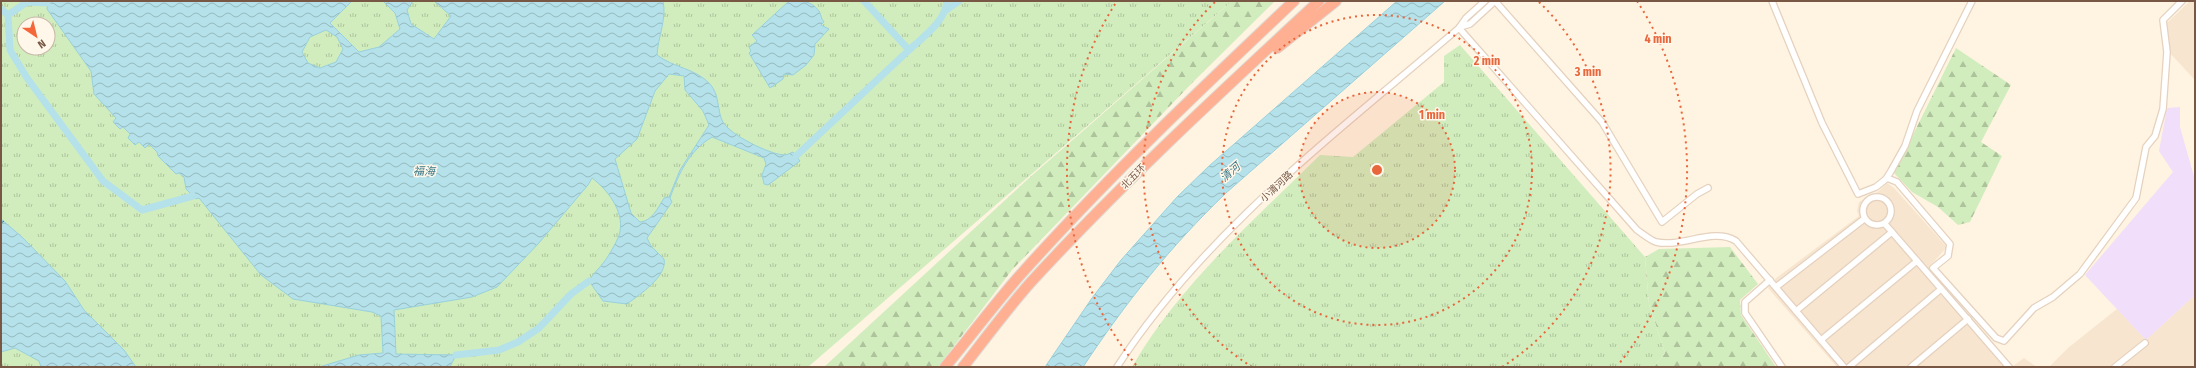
<svg xmlns="http://www.w3.org/2000/svg" width="2196" height="368" font-family="'Fira Sans Condensed','Noto Sans SC',sans-serif">
<style>
.residential{fill:#f7e5cf}
.education{fill:#f1defb}
.forest{fill:url(#forest-firs)}
.park{fill:url(#park-tufts);fill-rule:evenodd}
.water{fill:url(#water-waves);stroke:#99d1dc;fill-rule:evenodd}
.lines{fill:none;stroke-linecap:round;stroke-linejoin:round}
.canal{stroke:#b4e1ea;stroke-width:7}
.ferry{stroke:#3b7987;stroke-width:1;stroke-dasharray:5 4;stroke-linecap:butt}
.minor-casing{stroke:#e5d1be;stroke-width:8}
.motorway-casing{stroke:#dfd7d2;stroke-width:12}
.minor{stroke:#fff;stroke-width:5.5}
.motorway{stroke:#ffb092;stroke-width:10}
.ring{fill:none;stroke:#e8663b;stroke-width:2;stroke-dasharray:2 4}
.labels{text-anchor:middle;stroke-width:3;stroke-linejoin:round;paint-order:stroke}
.street-label{font-size:10px;fill:#785845;stroke:#fff7ea}
.water-label{font-size:11px;font-style:italic;fill:#3b7987;stroke:#fff7ea}
.centre{fill:#e8663b;stroke:#fff7ea;stroke-width:2}
.ring-label{font-size:12px;text-anchor:middle;font-weight:bold;fill:#e8663b;stroke:#fff7ea;stroke-width:3;stroke-linejoin:round;paint-order:stroke}
</style>
<defs>
<pattern id="forest-firs" width="22" height="20" patternUnits="userSpaceOnUse"><rect width="22" height="20" fill="#d1edbe"/><path d="M5 1l3.5 6h-7zM16 11l3.5 6h-7z" fill="#aec39c"/></pattern>
<pattern id="park-tufts" width="24" height="20" patternUnits="userSpaceOnUse"><rect width="24" height="20" fill="#d1edbe"/><path d="M3 7l-1-3M5 7V3M7 7l1-3M15 17l-1-3M17 17v-4M19 17l1-3" fill="none" stroke="#aec39c"/></pattern>
<pattern id="water-waves" width="16" height="10" patternUnits="userSpaceOnUse"><rect width="16" height="10" fill="#b4e1ea"/><path d="M0 5q4-4 8 0t8 0" fill="none" stroke="#97b9bf"/></pattern>
</defs>
<rect width="100%" height="100%" fill="#fef4e1"/>
<g class="residential">
<polygon points="2190,1 2195,1 2195,80 2169,52 2167,23"/>
<polygon points="1887,183 1894,188 1947,247 1929,267 2013,366 2024,358 2037,367 1837,367 1768,288 1775,279 1859,216 1857,211 1859,202 1879,191"/>
<polygon points="2195,295 2195,367 2049,367 2068,348 2117,309 2146,340"/>
</g>
<polygon class="education" points="2180,107 2180,127 2195,180 2195,295 2146,340 2085,275 2173,172 2159,151 2167,108"/>
<g class="forest">
<polygon points="1232,1 1275,1 1193,82 1012,270 938,367 824,367 1029,178"/>
<polygon points="1956,48 2011,85 1981,142 2002,156 1970,222 1958,225 1938,207 1912,192 1894,173"/>
<polygon points="1730,247 1758,284 1740,300 1741,315 1776,367 1654,367 1665,353 1649,304 1645,257 1659,249"/>
</g>
<g class="park">
<path d="M1 1H1232L808 367H1ZM24 24H48V48H24Z"/>
<path d="M1460 45 1645 257 1649 304 1665 353 1654 367H1132C1179 285 1253 221 1320 155L1353 157 1444 82V56Z"/>
</g>
<g class="water">
<path d="M48 1H352L330 23 359 52 379 47 400 29 395 13 383 1H413L407 10 411 24 434 39 451 16 434 1H663C667 18 658 37 657 55 674 68 695 68 710 84 720 95 717 112 723 122 730 135 769 154 784 155 787 155 790 153 793 152L800 161 768 185 764 184 762 175 766 164 764 158 712 137C689 151 679 173 670 198L672 202 647 238 651 246 664 259C668 276 639 295 627 304L603 301 589 281C593 273 599 269 604 262 608 257 620 237 620 231 624 211 607 189 592 178L588 185 538 244 497 287 472 297 394 310 396 354 456 355 450 367H319L359 355 383 353 381 316 372 312 293 299 261 275 199 198 196 199 186 189 184 177 179 173 176 174 158 156 157 152 149 144 145 148 139 142 135 145 128 138 130 134 123 127 120 129 113 122 116 118 94 94 91 71 47 9ZM326 30 337 37 343 49 336 62 320 68 308 63 302 52 310 37ZM669 74 684 76 685 90 703 111 709 125 680 170 669 197 664 198C658 208 652 221 640 222L631 213 615 159 637 139 655 91Z"/>
<path d="M789 1C801 1 811 0 819 11 821 14 821 19 824 22L821 25 829 29 815 44 814 55 806 65 793 75 784 74 783 79 770 88 749 53 751 51 749 47 757 41 752 35Z"/>
<path d="M1397 1H1445L1226 193C1170 247 1126 302 1083 367H1045L1092 298 1121 260 1177 197 1209 166Z"/>
<polygon points="1,219 22,237 65,281 84,310 124,350 136,367 41,367 39,361 15,348 1,352"/>
</g>
<g class="lines">
<g class="canal">
<polyline points="1,9 8,15 10,50 27,78 103,181 142,210 193,196"/>
<polyline points="946,10 959,1"/>
<polyline points="8,15 27,2 47,3"/>
<path d="M909 50C924 36 945 22 947 1"/>
<polyline points="796,156 909,50 864,1"/>
<polyline points="456,355 499,350 518,342 539,328 571,294 589,281"/>
</g>
<polyline class="ferry" points="1,223 4,221"/>
<g class="minor-casing">
<g id="minor">
<polyline points="1495,1 1602,122 1662,222 1697,194 1708,188"/>
<polyline points="1772,1 1822,123 1858,194 1876,187 1886,179 1891,171 1905,146 1917,111 1972,1"/>
<polyline points="1460,27 1470,24 1495,1"/>
<path d="M1459 28 1637 230C1643 234 1650 240 1656 242 1682 248 1713 227 1736 241L1844 367"/>
<polyline points="1887,178 1897,182 1950,244 1948,256 1933,268 1996,338 2004,341 2034,308 2053,297 2080,274 2136,198 2146,147 2155,136 2163,109 2167,52 2163,20 2182,1"/>
<circle cx="1877" cy="211" r="14"/>
<polyline points="1885,224 2009,367"/>
<polyline points="1770,280 1745,302 1745,313 1782,367"/>
<polyline points="1776,287 1864,219"/>
<polyline points="1796,311 1892,232"/>
<polyline points="1821,340 1917,261"/>
<path d="M1117 367C1205 231 1338 132 1459 28L1466 18 1485 1"/>
<polyline points="1849,367 1941,289"/>
<polyline points="1911,367 1968,319"/>
<polyline points="2115,367 2145,343"/>
</g>
</g>
<g class="motorway-casing">
<g id="motorway">
<polyline points="1277,48 1336,1"/>
<path d="M945 367C971 336 995 303 1022 273 1108 177 1201 89 1294 1"/>
<path d="M963 367C985 339 1007 309 1031 282 1122 183 1221 92 1319 1"/>
</g>
</g>
<use href="#minor" class="minor"/>
<use href="#motorway" class="motorway"/>
</g>
<circle cx="1377" cy="170" r="78" fill="#e8663b" fill-opacity=".12"/>
<g class="ring">
<circle cx="1377" cy="170" r="78"/>
<circle cx="1377" cy="170" r="155"/>
<path d="M1252 367A233 233 0 0 1 1215 2M1539 2A233 233 0 0 1 1502 367"/>
<path d="M1136 365A310 310 0 0 1 1117 1M1637 1A310 310 0 0 1 1618 365"/>
</g>
<g class="labels">
<g class="street-label">
<text transform="translate(1133 176) rotate(-45)" y="4">北五环</text>
<text transform="translate(1276 186) rotate(-43)" y="4">小清河路</text>
</g>
<g class="water-label">
<text x="424" y="175">福海</text>
<text transform="translate(1230 172) rotate(-41)" y="4">清河</text>
</g>
</g>
<circle cx="1377" cy="170" r="6" class="centre"/>
<g class="ring-label">
<text x="1658" y="43">4 min</text>
<text x="1487" y="65">2 min</text>
<text x="1588" y="76">3 min</text>
<text x="1432" y="119">1 min</text>
</g>
<rect width="2196" height="368" fill="none" stroke="#785845" stroke-width="4"/>
<g transform="translate(36 36) rotate(145)"><circle r="19" fill="#fff7ea" stroke="#c9b7a8"/>
<path d="M0-3L7 15L0 10L-7 15Z" fill="#f4673a"/>
<text y="-6" font-size="11" font-weight="bold" text-anchor="middle" fill="#785845">N</text>
</g>
</svg>
